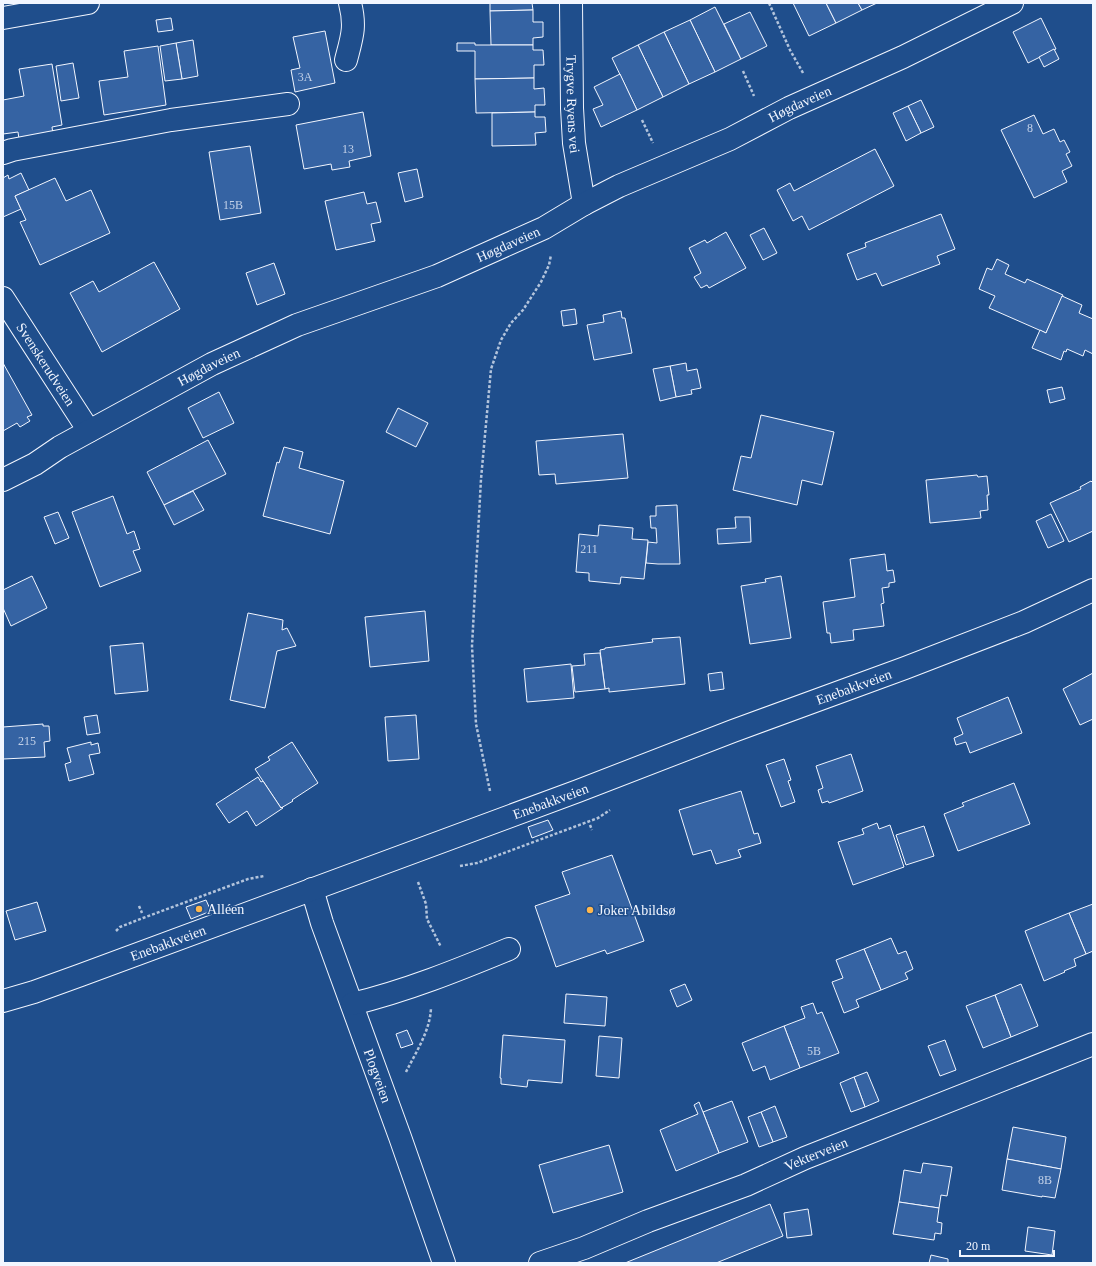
<svg xmlns="http://www.w3.org/2000/svg" width="1096" height="1266" font-family="'Times New Roman',serif">
<style>
.building{fill:#3563a3;stroke:#f2f6ff}
.lines{fill:none;stroke-linecap:round;stroke-linejoin:round}
.minor-casing{stroke:#f2f6ff;stroke-width:24}
.major-casing{stroke:#f2f6ff;stroke-width:24}
.path{stroke:#b3c4dc;stroke-width:2.5;stroke-dasharray:3 2;stroke-linecap:butt}
.minor{stroke:#1f4e8c;stroke-width:22}
.major{stroke:#1f4e8c;stroke-width:22}
.poi-dot{fill:#ffb74d;stroke:#1f4e8c;stroke-width:1.5}
.labels{text-anchor:middle;stroke-width:3;stroke-linejoin:round;paint-order:stroke}
.number-label{font-size:12px;fill:#c3d1e8}
.street-label{font-size:14px;fill:#f2f6ff;stroke:#1f4e8c}
.poi-label{font-size:14px;fill:#f2f6ff;stroke:#1f4e8c;text-anchor:start}
</style>
<rect width="100%" height="100%" fill="#1f4e8c"/>
<g class="building">
<polygon points="490,3 532,3 533,10 490,11"/>
<polygon points="793,3 826,3 836,23 809,36"/>
<polygon points="826,3 858,3 862,10 836,23"/>
<polygon points="858,3 877,3 862,10"/>
<polygon points="715,7 741,59 715,72 690,20"/>
<polygon points="533,10 533,22 543,22 543,37 533,38 533,45 491,45 490,11"/>
<polygon points="750,12 767,46 741,59 724,24"/>
<polygon points="171,18 173,30 158,32 156,20"/>
<polygon points="1041,18 1056,49 1028,63 1013,32"/>
<polygon points="690,20 715,72 689,84 664,32"/>
<polygon points="325,31 335,83 295,92 291,70 300,68 293,37"/>
<polygon points="664,32 689,84 663,97 638,45"/>
<polygon points="193,40 198,76 182,79 176,43"/>
<polygon points="176,43 182,79 165,81 160,46"/>
<polygon points="457,43 475,43 475,45 533,45 533,50 543,50 544,65 534,65 534,78 475,79 475,51 457,51"/>
<polygon points="638,45 663,97 637,110 612,58"/>
<polygon points="158,46 166,105 104,115 99,81 128,77 124,51"/>
<polygon points="1054,49 1059,59 1044,67 1039,57"/>
<polygon points="73,63 79,98 61,101 56,66"/>
<polygon points="52,64 62,125 52,127 53,134 19,139 18,132 3,134 3,100 24,96 19,69"/>
<polygon points="620,74 637,110 601,127 593,109 603,105 594,87"/>
<polygon points="534,78 534,89 544,88 545,105 535,105 535,112 476,113 475,79"/>
<polygon points="921,100 934,127 921,133 908,106"/>
<polygon points="908,106 921,133 906,141 893,113"/>
<polygon points="363,112 371,156 349,161 350,167 332,170 331,164 304,169 296,125"/>
<polygon points="535,112 535,117 545,117 546,132 535,133 536,145 492,146 492,113"/>
<polygon points="1034,115 1043,134 1054,129 1060,142 1064,140 1070,152 1066,154 1072,166 1062,171 1067,182 1034,198 1001,130"/>
<polygon points="250,146 261,213 220,220 209,152"/>
<polygon points="875,149 894,186 809,230 802,216 793,221 777,190 790,183 794,191"/>
<polygon points="417,169 423,197 405,202 398,173"/>
<polygon points="21,173 29,190 15,196 21,209 3,217 3,178 8,175 9,179"/>
<polygon points="55,178 66,201 91,190 110,233 40,265 20,222 26,220 15,196"/>
<polygon points="364,192 367,204 376,202 381,222 371,224 375,241 336,250 325,201"/>
<polygon points="941,214 955,249 937,256 940,264 882,286 876,273 857,280 847,254 866,247 865,243"/>
<polygon points="764,228 777,253 763,260 750,235"/>
<polygon points="726,232 746,268 709,288 707,285 701,288 694,277 701,273 689,248 705,240 707,243"/>
<polygon points="997,259 1009,265 1005,274 1025,283 1027,279 1063,295 1046,333 989,308 995,296 979,289 987,268 992,270"/>
<polygon points="154,262 180,309 102,352 70,293 93,281 99,292"/>
<polygon points="274,263 285,294 257,305 246,273"/>
<polygon points="1062,296 1082,305 1079,313 1093,319 1093,354 1085,350 1083,356 1067,349 1066,352 1064,351 1061,360 1032,348 1040,330 1046,333"/>
<polygon points="575,309 577,324 563,326 561,311"/>
<polygon points="621,311 622,318 625,318 632,353 594,360 587,325 604,322 603,315"/>
<polygon points="3,363 32,415 27,417 30,421 20,427 17,423 3,431"/>
<polygon points="686,363 687,371 697,369 701,388 691,390 692,394 676,397 670,366"/>
<polygon points="670,366 676,397 660,401 653,369"/>
<polygon points="1062,387 1065,399 1050,403 1047,390"/>
<polygon points="219,392 234,423 203,438 188,408"/>
<polygon points="398,408 428,423 416,447 386,432"/>
<polygon points="761,415 834,432 822,485 802,480 797,505 733,490 741,456 751,458"/>
<polygon points="623,434 628,478 556,484 555,474 539,475 536,441"/>
<polygon points="208,440 226,474 164,505 147,472"/>
<polygon points="284,447 303,452 299,468 344,481 330,534 263,516 277,462 279,463"/>
<polygon points="977,475 978,477 987,476 989,495 987,495 988,510 980,511 981,518 930,523 926,480"/>
<polygon points="1091,481 1093,483 1093,531 1069,542 1050,503 1081,489 1080,487"/>
<polygon points="193,491 204,510 174,525 164,505"/>
<polygon points="113,496 127,534 134,531 140,549 133,551 141,571 100,587 72,512"/>
<polygon points="677,505 680,564 658,564 646,563 648,542 657,543 656,528 651,528 650,516 656,516 656,506"/>
<polygon points="58,512 69,538 55,544 44,517"/>
<polygon points="1051,514 1064,541 1048,548 1036,521"/>
<polygon points="735,517 750,517 751,542 718,544 717,529 736,528"/>
<polygon points="599,525 633,528 632,539 648,540 644,579 621,577 620,584 589,581 589,573 576,572 579,534 598,536"/>
<polygon points="885,554 887,571 893,570 895,582 889,583 889,587 882,588 884,603 881,604 884,626 853,630 854,640 831,643 830,633 827,633 823,602 855,597 850,559"/>
<polygon points="32,576 47,608 11,626 3,608 3,590"/>
<polygon points="781,576 791,638 750,644 741,586 766,582 765,579"/>
<polygon points="425,611 429,661 370,667 365,617"/>
<polygon points="248,613 283,620 282,630 287,628 296,646 277,651 265,708 230,700"/>
<polygon points="680,637 685,684 609,692 609,688 605,689 600,650 605,649 605,648 653,642 652,639"/>
<polygon points="143,643 148,691 115,694 110,646"/>
<polygon points="600,653 605,689 575,692 572,666 585,665 584,654"/>
<polygon points="571,664 574,698 527,702 524,669"/>
<polygon points="722,672 724,689 710,691 708,674"/>
<polygon points="1093,673 1093,719 1080,725 1063,689"/>
<polygon points="1008,697 1022,733 970,753 966,742 956,745 954,738 963,734 957,718"/>
<polygon points="97,715 100,733 87,735 84,717"/>
<polygon points="416,715 419,759 388,761 385,717"/>
<polygon points="43,724 43,726 49,726 50,741 44,742 45,757 3,759 3,727"/>
<polygon points="91,742 91,745 98,743 100,753 89,755 94,774 69,781 65,764 71,762 67,748"/>
<polygon points="292,742 318,783 292,800 293,801 281,808 255,769 270,760 268,757"/>
<polygon points="851,754 863,791 829,803 828,801 822,803 818,790 823,788 816,766"/>
<polygon points="784,759 791,780 788,781 795,802 781,807 766,765"/>
<polygon points="258,777 261,782 263,781 281,808 282,807 283,808 256,826 247,811 229,823 216,804"/>
<polygon points="1014,783 1030,824 958,851 944,814 964,806 962,803"/>
<polygon points="741,791 754,834 758,833 761,843 738,850 741,857 716,864 711,850 693,855 679,810"/>
<polygon points="548,820 553,830 532,838 528,827"/>
<polygon points="877,823 879,829 890,825 904,867 853,885 838,842 864,834 862,829"/>
<polygon points="924,826 934,856 906,865 896,835"/>
<polygon points="612,855 644,941 607,954 605,950 556,967 535,906 570,894 562,872"/>
<polygon points="206,900 211,911 191,919 186,907"/>
<polygon points="37,902 46,931 15,940 6,911"/>
<polygon points="1093,904 1093,951 1086,954 1069,913"/>
<polygon points="1069,913 1086,954 1074,959 1076,966 1064,971 1065,972 1044,981 1025,931"/>
<polygon points="891,938 898,954 906,951 913,969 905,973 908,979 881,990 864,949"/>
<polygon points="864,949 881,990 856,1000 859,1007 844,1013 832,982 843,978 836,960"/>
<polygon points="685,984 692,1000 677,1007 670,990"/>
<polygon points="1021,984 1038,1026 1011,1037 995,995"/>
<polygon points="566,994 607,997 605,1026 564,1023"/>
<polygon points="995,995 1011,1037 983,1048 966,1006"/>
<polygon points="813,1003 817,1014 822,1012 839,1053 800,1068 784,1026 805,1018 801,1007"/>
<polygon points="784,1026 800,1068 770,1080 765,1066 753,1071 742,1043"/>
<polygon points="407,1030 413,1044 401,1048 396,1034"/>
<polygon points="503,1035 565,1040 562,1083 528,1080 527,1087 501,1084 501,1078 500,1078"/>
<polygon points="599,1036 622,1038 619,1078 596,1076"/>
<polygon points="945,1040 956,1070 940,1076 928,1046"/>
<polygon points="867,1072 879,1101 865,1107 854,1077"/>
<polygon points="854,1077 865,1107 851,1112 840,1083"/>
<polygon points="732,1101 748,1142 719,1153 703,1112"/>
<polygon points="699,1102 719,1153 676,1171 660,1130 698,1114 694,1105"/>
<polygon points="775,1106 787,1137 773,1142 761,1112"/>
<polygon points="761,1112 773,1142 759,1147 748,1117"/>
<polygon points="1013,1127 1066,1137 1061,1169 1007,1159"/>
<polygon points="609,1145 623,1192 553,1213 539,1165"/>
<polygon points="1007,1159 1061,1169 1055,1198 1042,1196 1042,1197 1002,1190"/>
<polygon points="923,1163 952,1167 947,1196 941,1195 939,1208 899,1202 904,1170 921,1173"/>
<polygon points="899,1202 939,1208 937,1222 942,1223 941,1234 935,1233 934,1240 893,1234"/>
<polygon points="770,1204 783,1236 716,1263 625,1263"/>
<polygon points="808,1209 812,1235 787,1238 784,1213"/>
<polygon points="1028,1227 1055,1231 1052,1255 1025,1251"/>
<polygon points="931,1255 948,1259 948,1263 929,1263"/>
</g>
<g class="lines">
<g class="minor-casing">
<g id="minor">
<path id="s1" d="M571 3 572 108 574 143 584 204"/>
<polyline points="3,18 88,3"/>
<path d="M346 60C352 37 356 27 350 3"/>
<polyline points="3,153 12,150 171,120 288,104"/>
<path id="s2" d="M3 298 89 431"/>
<path id="s3" d="M3 480 35 464 60 447 212 364 297 325 437 276 544 228 584 204 619 186 730 139 789 108 903 57 1012 3"/>
<path id="s4" d="M312 889 322 923 400 1137 444 1263"/>
<path d="M352 1004C406 991 458 970 509 949"/>
<path id="s5" d="M540 1263 584 1248 648 1221 746 1185 805 1158 1093 1044"/>
</g>
</g>
<g class="major-casing">
<g id="major">
<path id="s6" d="M3 1001 34 992 81 975 578 791 733 731 905 668 1024 622 1093 590"/>
</g>
</g>
<g class="path">
<polyline points="769,3 790,50 803,73"/>
<polyline points="743,71 754,96"/>
<polyline points="642,120 653,143"/>
<polyline points="490,791 476,724 472,646 481,479 491,369 501,340 511,323 523,310 541,282 549,265 551,255"/>
<polyline points="590,825 592,830"/>
<polyline points="460,866 477,863 582,824 598,818 610,810"/>
<polyline points="418,882 426,904 427,919 441,947"/>
<polyline points="139,906 142,913"/>
<polyline points="116,931 120,927 143,918 248,879 264,876"/>
<path d="M406 1072C416 1052 430 1031 431 1008"/>
</g>
<use href="#minor" class="minor"/>
<use href="#major" class="major"/>
</g>
<g class="poi-dot">
<circle cx="199" cy="909" r="4"/>
<circle cx="590" cy="910" r="4"/>
</g>
<g class="labels">
<g class="number-label">
<text x="305" y="81">3A</text>
<text x="1030" y="132">8</text>
<text x="348" y="153">13</text>
<text x="233" y="209">15B</text>
<text x="589" y="553">211</text>
<text x="27" y="745">215</text>
<text x="814" y="1055">5B</text>
<text x="1045" y="1184">8B</text>
</g>
<g class="street-label">
<text dy="5" stroke="none"><textPath href="#s1" startOffset="101">Trygve Ryens vei</textPath></text>
<text dy="5" stroke="none"><textPath href="#s3" startOffset="883">Høgdaveien</textPath></text>
<text dy="5" stroke="none"><textPath href="#s3" startOffset="559">Høgdaveien</textPath></text>
<text dy="5" stroke="none"><textPath href="#s2" startOffset="79">Svenskerudveien</textPath></text>
<text dy="5" stroke="none"><textPath href="#s3" startOffset="235">Høgdaveien</textPath></text>
<text dy="5" stroke="none"><textPath href="#s6" startOffset="907">Enebakkveien</textPath></text>
<text dy="5" stroke="none"><textPath href="#s6" startOffset="583">Enebakkveien</textPath></text>
<text dy="5" stroke="none"><textPath href="#s6" startOffset="175">Enebakkveien</textPath></text>
<text dy="5" stroke="none"><textPath href="#s4" startOffset="198">Plogveien</textPath></text>
<text dy="5" stroke="none"><textPath href="#s5" startOffset="297">Vekterveien</textPath></text>
</g>
<g class="poi-label">
<text x="207" y="914">Alléen</text>
<text x="598" y="915">Joker Abildsø</text>
</g>
</g>
<rect width="1096" height="1266" fill="none" stroke="#f2f6ff" stroke-width="8"/>
<path d="M960 1250v6h94v-6" fill="none" stroke="#f2f6ff" stroke-width="2"/>
<text x="966" y="1250" font-size="12" fill="#f2f6ff" stroke="#1f4e8c" stroke-width="3" paint-order="stroke">20 m</text>
</svg>
